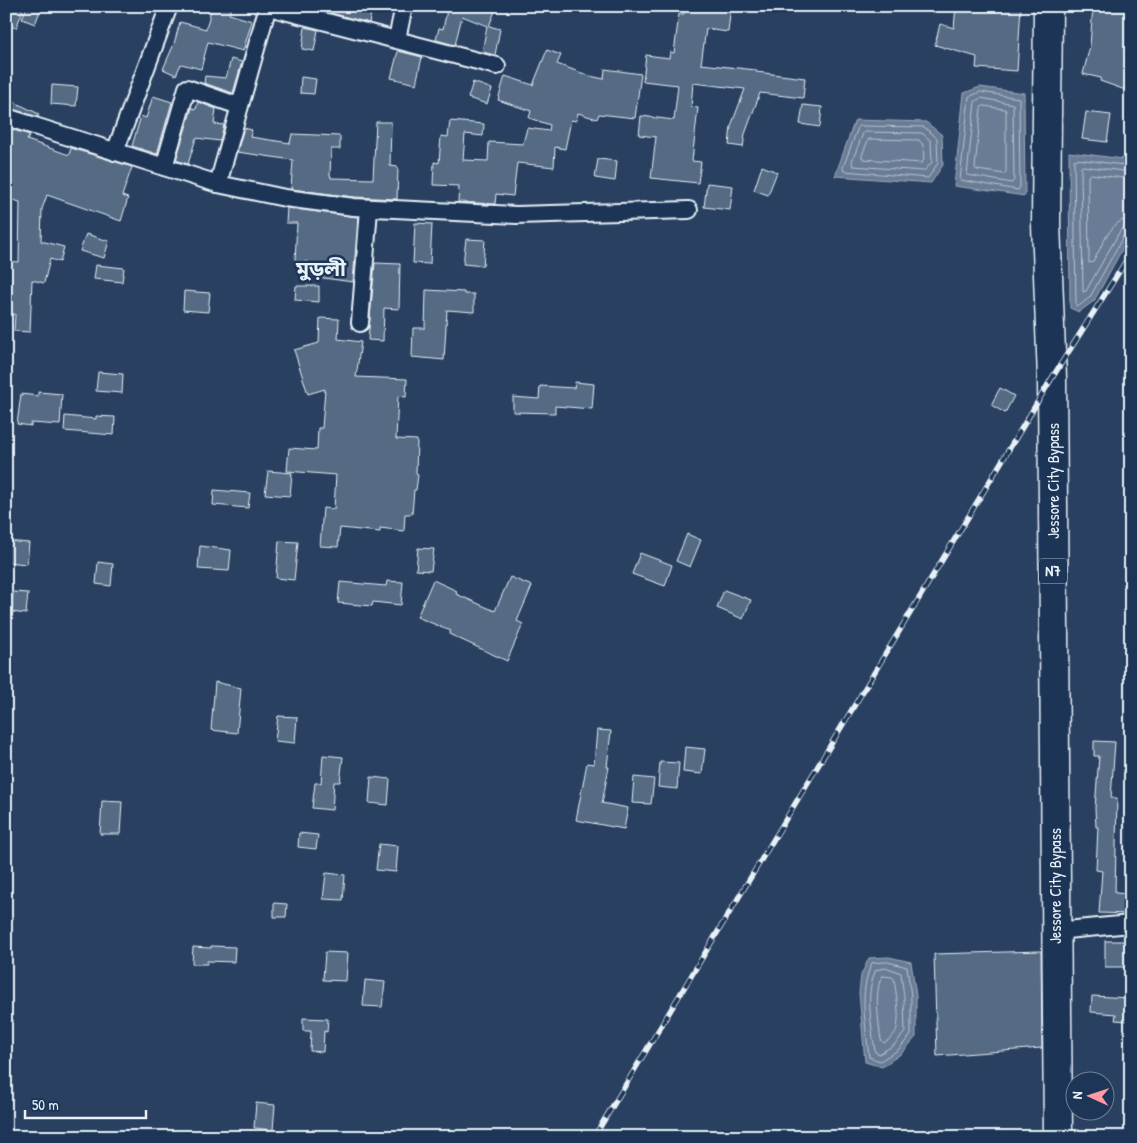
<svg xmlns="http://www.w3.org/2000/svg" width="1137" height="1143" font-family="'Patrick Hand','Noto Sans Bengali',sans-serif">
<style>
.water{fill:#6b7c95;stroke:#9dabbd}
.lines{fill:none;stroke-linecap:round;stroke-linejoin:round}
.shore{stroke:#b6c2d0;stroke-width:1}
.building{fill:#556a83;stroke:#e8f1f8}
.minor-casing{stroke:#e8f1f8;stroke-width:20}
.trunk-casing{stroke:#e8f1f8;stroke-width:31}
.minor{stroke:#1d3557;stroke-width:16}
.trunk{stroke:#1d3557;stroke-width:28}
.rail-casing{stroke:#e8f1f8;stroke-width:5.5}
.rail{stroke:#1d3557;stroke-width:4;stroke-dasharray:11;stroke-linecap:butt}
.labels{text-anchor:middle;stroke-width:5;stroke-linejoin:round;paint-order:stroke}
.shield{fill:#1d3557;stroke:#abb9c8;stroke-width:1}
.shield-label{font-size:15px;font-weight:bold;fill:#e8f1f8}
.street-label{font-size:16px;fill:#e8f1f8;stroke:#1d3557}
.district-label{font-size:21px;font-weight:bold;fill:#e8f1f8;stroke:#1d3557}
</style>
<rect width="100%" height="100%" fill="#294061"/>
<filter id="ink" filterUnits="userSpaceOnUse"><feTurbulence type="fractalNoise" baseFrequency=".02" numOctaves="2"/><feDisplacementMap in="SourceGraphic" scale="10" xChannelSelector="R" yChannelSelector="G"/><feConvolveMatrix kernelMatrix="1 2 1 2 8 2 1 2 1" color-interpolation-filters="sRGB"/></filter>
<g filter="url(#ink)">
<g class="water">
<polygon points="980,87 1024,93 1025,196 954,186 964,93"/>
<polygon points="855,120 926,122 942,135 943,165 931,183 835,176"/>
<polygon points="1069,152 1131,160 1131,233 1094,301 1079,312 1070,308"/>
<polygon points="889,957 911,962 916,996 916,1037 902,1053 882,1067 865,1062 859,993 861,975 869,958"/>
</g>
<g class="lines">
<g class="shore">
<polygon points="981,92 1019,98 1020,187 1018,190 960,180 969,97"/>
<polygon points="981,98 1013,104 1014,180 1012,183 967,175 975,102"/>
<polygon points="984,106 1004,109 1006,110 1006,171 1005,174 977,170 975,168 981,108"/>
<polygon points="859,126 924,127 937,138 938,163 928,178 844,171 843,168"/>
<polygon points="864,132 922,133 931,141 932,162 924,171 853,166 852,162"/>
<polygon points="869,139 919,140 923,145 924,160 921,163 863,159 862,156"/>
<polyline points="1131,166 1077,159 1074,160 1076,306 1079,306 1090,297 1124,235 1131,232"/>
<polyline points="1131,172 1083,166 1081,167 1083,292 1086,291 1120,231 1124,227 1131,226"/>
<path d="M1131 179 1091 174 1088 176 1089 263 1093 262C1102 247 1110 219 1131 218"/>
<path d="M888 962 907 967 911 996V1035L898 1050 880 1061 869 1057C866 1026 858 992 872 963Z"/>
<path d="M888 968 901 973 904 997 905 1032 894 1045 879 1054 875 1052C872 1026 864 993 876 970Z"/>
<path d="M883 976 892 977 894 979C896 993 900 1014 897 1028 896 1034 889 1040 884 1043L881 1040C879 1026 873 986 883 976Z"/>
</g>
</g>
<g class="building">
<polygon points="6,6 14,6 23,10 16,28 6,24"/>
<polygon points="27,6 42,6 35,24 22,19"/>
<polygon points="212,6 232,6 229,14 252,21 243,51 208,42 201,69 181,64 176,75 163,69 174,44 180,22 206,29"/>
<polygon points="321,6 357,6 372,9 369,23 308,7"/>
<polygon points="439,6 484,6 495,11 489,26 500,29 495,55 482,52 487,26 462,16 455,45 436,40 439,28 443,29 447,10"/>
<polygon points="684,6 731,6 728,32 706,29 701,64 756,70 756,72 805,78 803,98 760,93 745,134 743,147 729,145 731,126 745,89 693,83 691,107 698,108 692,161 701,162 698,183 651,178 656,137 639,135 641,116 674,120 678,85 643,81 646,55 669,58 670,52 674,53 679,14 684,14"/>
<polygon points="956,6 1021,6 1017,71 976,68 977,57 935,45 940,24 954,28"/>
<polygon points="1093,6 1131,6 1131,92 1100,81 1101,78 1083,74 1090,46"/>
<polygon points="305,27 318,30 314,51 302,49"/>
<polygon points="547,50 561,55 557,64 590,76 604,79 605,69 641,74 635,118 599,114 597,119 578,113 576,121 571,120 565,149 555,147 554,167 517,163 513,196 496,194 495,204 458,202 459,186 433,185 434,162 439,163 441,136 448,137 450,121 484,124 483,136 465,134 463,160 488,161 489,142 523,144 527,128 549,131 550,125 529,118 531,111 498,100 505,76 533,85"/>
<polygon points="398,51 422,57 416,84 391,78"/>
<polygon points="231,59 242,62 233,93 204,83 205,76 226,78"/>
<polygon points="301,77 316,79 314,94 300,93"/>
<polygon points="473,82 492,89 487,104 468,98"/>
<polygon points="52,85 78,87 76,106 51,104"/>
<polygon points="153,96 172,102 157,154 132,146 141,116 146,118"/>
<polygon points="6,98 39,114 38,117 6,107"/>
<polygon points="198,102 216,109 214,124 224,125 220,141 196,138 188,164 176,160 192,108 196,109"/>
<polygon points="803,105 822,107 820,127 800,124"/>
<polygon points="1086,112 1111,115 1107,142 1082,139"/>
<polygon points="376,122 391,122 390,166 398,167 397,199 355,197 291,189 293,160 237,152 244,128 252,130 250,137 290,143 292,134 340,136 340,149 331,149 330,176 331,176 331,178 373,179"/>
<polygon points="6,128 30,135 27,140 69,155 71,148 132,167 122,196 128,198 121,221 47,195 42,209 41,241 64,247 60,262 50,259 44,283 32,280 30,332 14,331 15,314 6,314 6,261 19,262 20,202 6,198"/>
<polygon points="598,159 617,161 615,181 595,178"/>
<polygon points="762,166 777,172 768,195 754,190"/>
<polygon points="707,183 733,186 730,210 704,207"/>
<polygon points="287,208 358,217 353,282 309,276 310,262 295,261 297,223 286,223"/>
<polygon points="415,223 432,224 430,264 413,263"/>
<polygon points="86,234 109,241 104,258 80,251"/>
<polygon points="466,239 485,240 483,266 463,264"/>
<polygon points="375,263 400,264 399,309 384,308 383,341 368,340"/>
<polygon points="96,265 124,268 122,282 94,279"/>
<polygon points="296,286 319,286 319,302 295,300"/>
<polygon points="426,290 464,292 464,294 474,294 474,312 447,310 444,360 412,357 413,328 425,328"/>
<polygon points="184,291 210,293 208,312 183,310"/>
<polygon points="320,318 339,319 338,339 361,342 356,377 407,379 406,397 398,396 396,439 417,440 416,474 418,475 416,490 414,490 412,514 405,514 404,531 380,528 380,532 340,528 338,547 320,546 323,508 334,509 336,475 287,471 289,448 317,450 318,428 322,428 325,389 308,394 294,350 319,343"/>
<polygon points="98,372 123,374 122,393 96,391"/>
<polygon points="575,382 594,384 592,409 555,406 555,413 513,412 513,397 539,399 540,386 574,388"/>
<polygon points="1000,388 1014,396 1005,413 991,405"/>
<polygon points="38,392 62,394 60,425 31,423 31,426 17,424 21,394 38,396"/>
<polygon points="65,416 96,419 96,416 115,417 114,435 64,431"/>
<polygon points="268,471 292,473 290,496 265,494"/>
<polygon points="214,490 250,493 248,508 213,505"/>
<polygon points="687,534 701,540 690,567 676,561"/>
<polygon points="6,541 29,543 27,564 6,562"/>
<polygon points="279,541 298,542 294,580 276,578"/>
<polygon points="200,546 231,550 229,571 198,569"/>
<polygon points="418,548 434,549 431,571 416,570"/>
<polygon points="640,553 672,565 665,586 632,574"/>
<polygon points="98,562 113,564 111,586 96,584"/>
<polygon points="510,577 532,586 517,621 523,624 507,661 449,634 451,631 417,617 433,580 457,591 456,594 495,611"/>
<polygon points="387,581 403,582 401,605 373,602 372,606 338,603 340,582 386,586"/>
<polygon points="724,590 751,600 743,619 717,608"/>
<polygon points="13,592 28,593 26,614 12,612"/>
<polygon points="215,682 241,688 237,733 211,730"/>
<polygon points="278,716 297,717 295,743 275,741"/>
<polygon points="597,730 611,731 607,767 609,767 602,803 628,808 624,829 576,820 587,763 594,764"/>
<polygon points="1094,741 1115,742 1111,798 1117,798 1115,893 1131,894 1131,914 1099,913 1102,871 1096,870 1098,827 1096,827 1095,808 1099,756 1094,756"/>
<polygon points="685,747 705,749 702,774 683,772"/>
<polygon points="323,755 343,757 340,782 334,782 332,810 312,808 315,783 321,783"/>
<polygon points="660,762 679,763 677,789 658,787"/>
<polygon points="371,777 390,779 388,805 369,803"/>
<polygon points="634,777 654,779 651,804 632,803"/>
<polygon points="102,801 122,802 120,834 100,834"/>
<polygon points="299,833 318,835 316,849 298,847"/>
<polygon points="379,844 398,846 396,872 376,870"/>
<polygon points="326,873 345,875 343,900 323,899"/>
<polygon points="274,903 287,904 286,917 274,917"/>
<rect x="1105" y="941" width="26" height="26"/>
<polygon points="211,946 235,947 234,962 207,961 207,964 192,964 193,947 211,948"/>
<polygon points="1041,951 1042,1048 937,1056 934,954"/>
<polygon points="325,952 348,953 346,981 323,980"/>
<polygon points="365,980 385,982 382,1007 363,1006"/>
<polygon points="1092,996 1129,998 1128,1021 1115,1020 1116,1014 1091,1012"/>
<polygon points="303,1018 328,1019 327,1032 324,1031 323,1052 310,1051 311,1031 303,1031"/>
<polygon points="256,1103 275,1105 273,1130 254,1128"/>
</g>
<g class="lines">
<g class="minor-casing">
<g id="minor">
<polyline points="265,6 497,66"/>
<polyline points="397,39 404,6"/>
<polyline points="6,117 218,184 285,198 354,207 516,215 689,210"/>
<polyline points="115,152 169,6"/>
<polyline points="164,167 187,88 239,106"/>
<polyline points="218,184 268,6"/>
<polyline points="360,323 369,209"/>
<polyline points="1055,931 1131,924"/>
</g>
</g>
<g class="trunk-casing">
<polyline id="trunk" points="1048,6 1046,224 1052,378 1058,1137"/>
</g>
<use href="#minor" class="minor"/>
<use href="#trunk" class="trunk"/>
<g class="rail-casing">
<polyline id="rail" points="594,1137 1052,378 1131,253"/>
</g>
<use href="#rail" class="rail"/>
</g>
</g>
<g class="labels">
<rect class="shield" x="1039" y="558.5" width="28" height="25" rx="4"/>
<g class="shield-label">
<text x="1053" y="576">N7</text>
</g>
<g class="street-label">
<text transform="translate(1053 481) rotate(-90)" y="6">Jessore City Bypass</text>
<text transform="translate(1055 886) rotate(-90)" y="6">Jessore City Bypass</text>
</g>
<g class="district-label">
<text x="321" y="276">মুড়লী</text>
</g>
</g>
<rect width="1137" height="1143" fill="none" stroke="#1d3557" stroke-width="25"/>
<rect x="12" y="12" width="1112" height="1118" fill="none" stroke="#e8f1f8" stroke-width="2" filter="url(#ink)"/>
<g transform="translate(1090 1096) rotate(273)"><circle r="24" fill="#1d3557" stroke="#6e8097"/>
<path d="M0-4L9 19L0 12L-9 19Z" fill="#ff9aa2"/>
<text y="-8" font-size="14" font-weight="bold" text-anchor="middle" fill="#e8f1f8">N</text>
</g>
<path d="M25 1110v8h121v-8" fill="none" stroke="#e8f1f8" stroke-width="2.5"/>
<text x="32" y="1110" font-size="15" fill="#e8f1f8" stroke="#1d3557" stroke-width="4" paint-order="stroke">50 m</text>
</svg>
